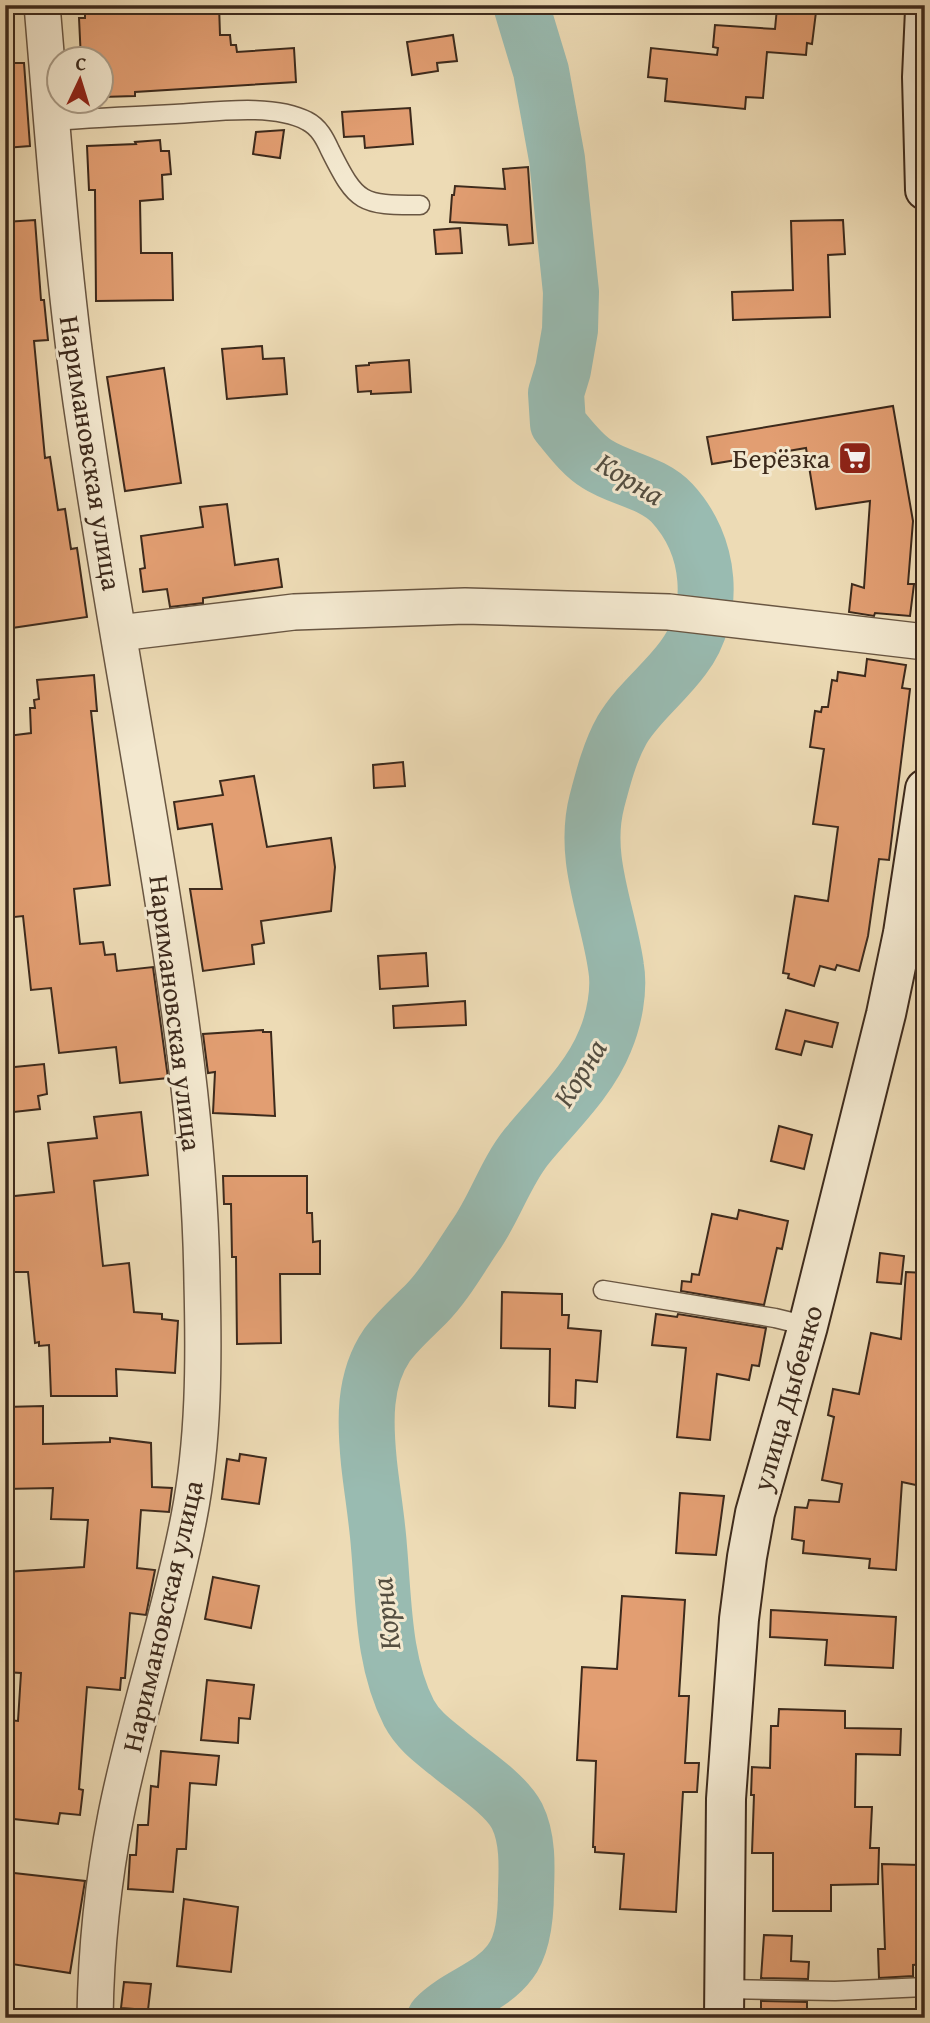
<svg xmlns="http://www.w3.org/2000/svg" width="930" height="2023" font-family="'Gentium Book Plus',serif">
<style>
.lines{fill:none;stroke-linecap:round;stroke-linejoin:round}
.river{stroke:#99bbb1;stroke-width:56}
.building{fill:#e29e72;stroke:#3d2a1c;stroke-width:2}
.lane-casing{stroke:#695642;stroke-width:21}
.street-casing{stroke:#695642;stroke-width:38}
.secondary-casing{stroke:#3d2a1c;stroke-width:42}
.lane{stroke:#f3e8cf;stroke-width:18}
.street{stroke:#f3e8cf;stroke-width:35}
.secondary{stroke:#f3e8cf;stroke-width:38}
.labels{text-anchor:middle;stroke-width:6;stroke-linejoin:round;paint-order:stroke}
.street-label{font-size:28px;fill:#3d2a1c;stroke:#f3e8cf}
.poi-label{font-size:28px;fill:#3d2a1c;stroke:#f3e8cf;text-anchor:end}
.water-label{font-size:30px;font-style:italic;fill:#544e41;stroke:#f3e8cf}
</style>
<rect width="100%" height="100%" fill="#eddbb5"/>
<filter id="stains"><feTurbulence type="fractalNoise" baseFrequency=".00286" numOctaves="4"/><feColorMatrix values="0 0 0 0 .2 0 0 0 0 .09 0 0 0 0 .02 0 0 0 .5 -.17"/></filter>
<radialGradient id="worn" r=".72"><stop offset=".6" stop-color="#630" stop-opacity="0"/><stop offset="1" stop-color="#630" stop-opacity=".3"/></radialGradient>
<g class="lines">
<path class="river" d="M435 2018C457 1995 491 1988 510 1962 524 1944 526 1913 526 1890 527 1866 528 1838 517 1816 505 1793 468 1770 448 1753 433 1741 418 1730 409 1713 383 1662 384 1603 379 1547 377 1519 372 1491 369 1463 365 1423 363 1380 387 1345 398 1330 412 1318 426 1304 445 1285 460 1258 475 1236 495 1208 505 1173 527 1146 554 1113 589 1081 605 1041 614 1020 620 990 616 967 608 911 582 858 597 801 603 778 610 751 622 730 638 703 664 684 683 658 718 612 711 545 672 503 652 482 620 479 597 464 582 455 569 437 558 424L556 393 563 370 570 330 571 292 557 159 541 71 521 5"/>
</g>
<g class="building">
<polygon points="85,5 219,5 220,35 230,35 231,45 236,45 237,52 294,48 296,82 135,92 135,96 102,97 102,60 81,60 79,18 85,18"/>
<polygon points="777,8 816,12 812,44 807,43 806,55 767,52 763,98 746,97 745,109 665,101 667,79 648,77 651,48 717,55 718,48 713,47 715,25 775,29"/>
<polygon points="453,35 457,61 437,63 438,71 412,75 407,42"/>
<polygon points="5,63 24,63 30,146 5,148"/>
<polygon points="410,108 413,144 365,148 364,136 344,137 342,112"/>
<polygon points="284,130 280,158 253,154 256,132"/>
<polygon points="160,140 161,151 169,151 171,174 162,175 163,199 140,201 141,253 172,253 173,300 96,301 95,190 89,190 87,146 136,144 135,142"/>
<polygon points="528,167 533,243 509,245 507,225 450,222 452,195 454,195 455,186 505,189 503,169"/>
<polygon points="35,220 41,300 44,300 48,340 34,341 45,458 50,457 58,510 65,509 71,549 77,548 87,617 5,629 5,222"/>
<polygon points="843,220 845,254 828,255 830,317 733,320 732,292 793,290 791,221"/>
<polygon points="460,228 462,253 436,254 434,230"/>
<polygon points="262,346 263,359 284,358 287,394 227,399 222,349"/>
<polygon points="409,360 411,392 371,394 371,391 358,392 356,366 369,365 369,363"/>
<polygon points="164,368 181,483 125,491 107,377"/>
<polygon points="893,406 913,521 908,584 914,584 910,616 875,613 874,616 849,612 852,584 864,588 870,501 816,509 806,448 712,464 707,437"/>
<polygon points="227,504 235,565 278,559 282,587 203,598 203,603 170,607 167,589 143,592 140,569 145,568 141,536 203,527 200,507"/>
<polygon points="867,659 906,665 902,688 910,689 889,860 879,859 868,936 859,971 837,965 835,970 820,966 814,986 788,978 789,974 783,973 795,896 828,901 838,827 813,824 824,749 810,747 815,711 821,712 822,707 828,707 832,680 837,681 838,672 865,676"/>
<polygon points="94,675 97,711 91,711 110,885 74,889 80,944 103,942 105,955 115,954 117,971 153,967 168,1078 120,1083 116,1047 59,1053 51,988 31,990 23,916 5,918 5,763 10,763 7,736 31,733 30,708 35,708 34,700 39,699 37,680"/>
<polygon points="403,762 405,786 374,788 373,765"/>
<polygon points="254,776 267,847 331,838 335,867 331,911 261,921 264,943 252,945 254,964 203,971 190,889 222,889 212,824 178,829 174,802 223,795 220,781"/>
<polygon points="426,953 428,986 380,989 378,956"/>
<polygon points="465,1001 466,1025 394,1028 393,1006"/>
<polygon points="786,1010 838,1023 832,1047 805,1041 801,1055 776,1049"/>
<polygon points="263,1030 263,1032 271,1032 275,1116 213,1113 215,1072 208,1073 203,1034"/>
<polygon points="44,1064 47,1094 38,1096 40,1109 5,1113 5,1068"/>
<polygon points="141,1112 148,1175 94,1181 103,1266 129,1263 134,1312 162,1314 162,1319 178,1321 175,1373 116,1369 117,1396 51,1396 49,1345 39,1346 39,1342 35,1343 28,1272 5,1272 5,1197 54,1192 48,1143 97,1138 94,1117"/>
<polygon points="779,1126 812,1135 804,1169 771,1161"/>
<polygon points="223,1176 307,1176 307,1213 312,1213 313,1242 320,1241 320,1274 280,1274 281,1343 237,1344 236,1257 232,1257 231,1204 224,1204"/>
<polygon points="739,1210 788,1221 782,1249 777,1248 764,1305 681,1291 682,1281 691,1282 692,1274 699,1275 712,1214 737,1219"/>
<polygon points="880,1253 904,1256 901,1284 877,1282"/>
<polygon points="906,1272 925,1273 925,1487 902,1482 896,1570 869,1568 870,1559 803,1553 804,1541 792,1539 795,1507 807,1508 809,1500 839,1502 842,1484 822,1480 834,1417 828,1415 833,1389 859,1394 871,1333 901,1339"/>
<polygon points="502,1292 562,1294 562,1315 569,1315 568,1328 601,1331 597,1382 576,1380 575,1408 549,1406 550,1349 501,1348"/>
<polygon points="656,1314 677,1317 678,1314 766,1328 759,1366 752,1365 749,1380 717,1374 710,1440 677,1437 686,1348 652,1345"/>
<polygon points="43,1406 43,1444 110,1442 110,1438 151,1443 152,1487 172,1488 169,1512 141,1510 137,1568 155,1570 146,1615 130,1613 125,1678 121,1678 120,1690 87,1687 79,1789 83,1790 80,1815 60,1813 58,1824 5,1818 5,1757 9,1720 18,1721 21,1673 5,1672 5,1572 84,1567 88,1520 51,1519 53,1488 5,1489 5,1407"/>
<polygon points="240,1454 266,1458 259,1504 222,1499 227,1459 239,1461"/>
<polygon points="680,1493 724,1496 716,1555 676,1553"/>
<polygon points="213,1577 259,1586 251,1628 205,1619"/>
<polygon points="622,1596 685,1600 679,1696 689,1696 685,1763 699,1763 697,1792 683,1792 676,1912 620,1909 624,1854 595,1852 595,1847 593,1847 596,1761 577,1760 582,1667 617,1669"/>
<polygon points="771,1610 896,1617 893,1668 825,1665 827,1640 770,1637"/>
<polygon points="207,1680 254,1685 250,1719 239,1718 238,1743 201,1740"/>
<polygon points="779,1709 845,1711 845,1728 901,1729 900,1755 856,1754 855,1807 872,1807 870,1848 879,1848 878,1884 831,1885 831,1911 773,1911 773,1853 752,1853 754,1795 751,1795 752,1767 770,1768 771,1726 778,1726"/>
<polygon points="161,1751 219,1756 216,1785 190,1783 186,1849 177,1849 173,1892 128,1889 130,1855 136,1855 138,1825 148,1825 151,1786 158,1787"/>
<polygon points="882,1864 920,1865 924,1964 913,1965 913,1976 879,1978 878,1949 885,1949"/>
<polygon points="5,1872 85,1881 70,1973 5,1963"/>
<polygon points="184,1899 238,1907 231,1972 177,1966"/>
<polygon points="764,1935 792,1936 791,1961 809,1962 808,1979 761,1978"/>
<polygon points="124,1982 151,1984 148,2010 121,2008"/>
<polygon points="761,2001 807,2002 807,2018 761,2018"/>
</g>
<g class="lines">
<g class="lane-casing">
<g id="lane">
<path d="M52 121C93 118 134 116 175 114 213 112 273 103 307 121 319 127 325 139 330 150 357 204 361 205 420 205"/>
<polyline points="603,1290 775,1318 808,1326"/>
<polyline points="725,1989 835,1991 925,1987"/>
</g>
</g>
<g class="street-casing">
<g id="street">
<path d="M42 5C54 145 63 284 84 422 105 564 131 705 154 846 178 991 200 1135 202 1282 204 1360 204 1440 189 1517 170 1617 136 1714 116 1815 103 1881 96 1950 95 2018"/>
<polyline points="119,633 294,612 465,606 669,612 925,642"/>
</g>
</g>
<g class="secondary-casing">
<g id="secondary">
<polyline points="925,10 922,77 925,190"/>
<polyline points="724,2018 726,1799 739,1619 747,1557 755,1513 808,1326 886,1014 903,933 925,789"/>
</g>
</g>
<use href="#lane" class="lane"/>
<use href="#street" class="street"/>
<use href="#secondary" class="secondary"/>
</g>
<defs>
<g id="supermarket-square" transform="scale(1.75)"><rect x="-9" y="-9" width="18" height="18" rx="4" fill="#8f2418" stroke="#f3e8cf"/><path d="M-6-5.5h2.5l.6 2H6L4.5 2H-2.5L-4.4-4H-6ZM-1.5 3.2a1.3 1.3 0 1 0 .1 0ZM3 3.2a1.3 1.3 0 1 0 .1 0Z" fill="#fff"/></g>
</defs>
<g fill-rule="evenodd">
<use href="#supermarket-square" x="855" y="458"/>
</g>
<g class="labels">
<g class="street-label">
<text transform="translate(91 453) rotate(81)" y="10">Наримановская улица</text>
<text transform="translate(176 1013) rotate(83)" y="10">Наримановская улица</text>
<text transform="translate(787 1398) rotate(-74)" y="10">улица Дыбенко</text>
<text transform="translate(162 1616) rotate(-77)" y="10">Наримановская улица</text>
</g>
<g class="poi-label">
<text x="830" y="468">Берёзка</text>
</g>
<g class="water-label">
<text transform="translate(630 479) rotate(31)" y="10">Корна</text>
<text transform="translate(580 1073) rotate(-58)" y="10">Корна</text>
<text transform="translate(386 1614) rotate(-97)" y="10">Корна</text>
</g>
</g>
<rect width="930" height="2023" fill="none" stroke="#eddbb5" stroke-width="28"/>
<rect x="7" y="7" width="916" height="2009" fill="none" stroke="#3d2a1c" stroke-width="3.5"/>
<rect x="14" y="14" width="902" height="1995" fill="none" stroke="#3d2a1c" stroke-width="2"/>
<g transform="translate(80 80) rotate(4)"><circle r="33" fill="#f3e8cf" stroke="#aa9c87" stroke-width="2"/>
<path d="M0-5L12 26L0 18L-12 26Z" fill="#8f2418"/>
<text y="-10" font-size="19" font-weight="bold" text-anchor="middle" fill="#3d2a1c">С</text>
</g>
<rect width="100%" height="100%" filter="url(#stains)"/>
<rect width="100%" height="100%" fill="url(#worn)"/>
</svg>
